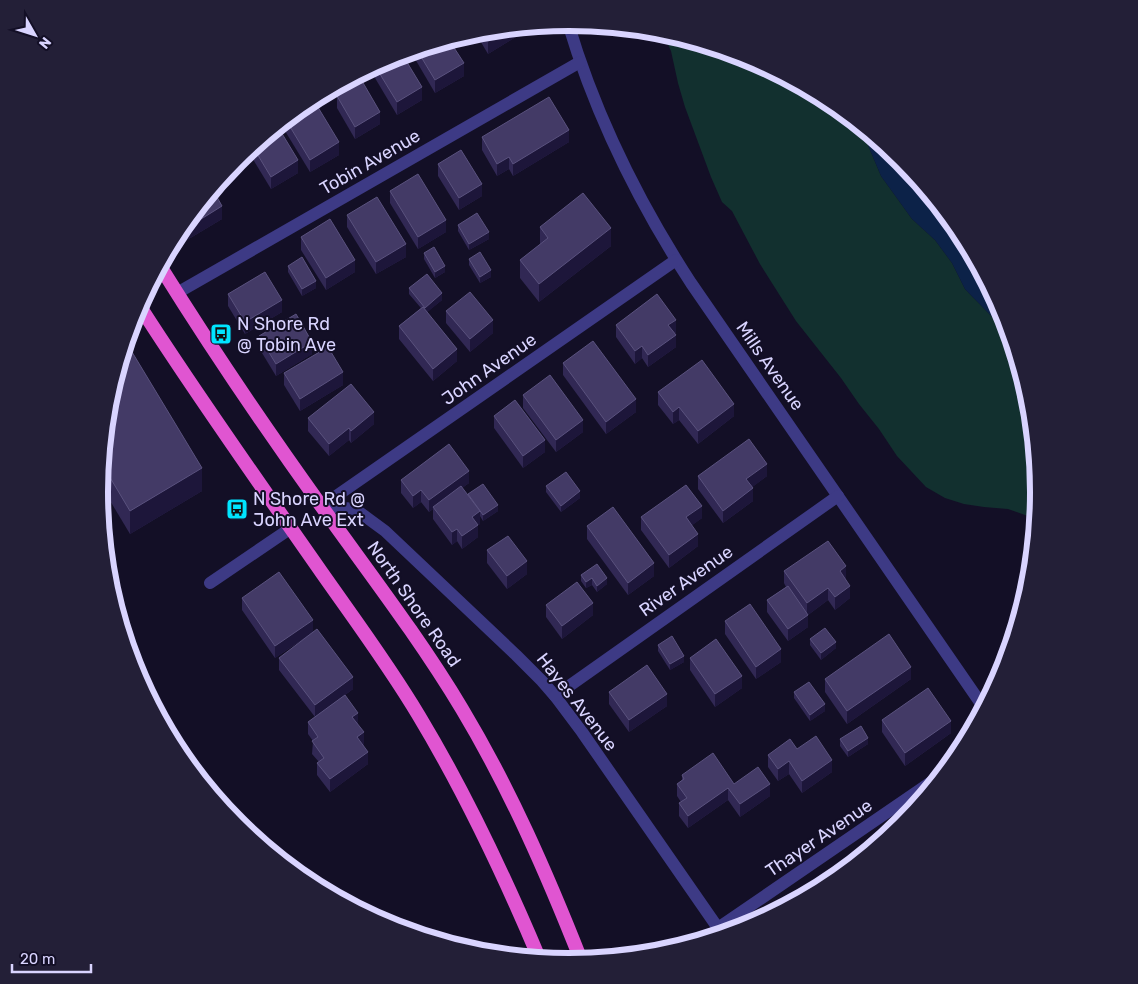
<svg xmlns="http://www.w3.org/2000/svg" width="1138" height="984" font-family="Rubik,sans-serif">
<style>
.green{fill:#12302f}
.water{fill:#0c2248}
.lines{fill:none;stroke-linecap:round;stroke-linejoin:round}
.minor{stroke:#3d3a85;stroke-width:12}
.trunk{stroke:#e055d1;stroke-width:14}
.wall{fill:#312854}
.shaded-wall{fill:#1d163a}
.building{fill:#433a66;stroke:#5a527e}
.labels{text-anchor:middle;stroke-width:4;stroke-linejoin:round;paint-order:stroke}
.street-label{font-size:18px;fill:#d9d4ff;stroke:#130f26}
.poi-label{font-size:18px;fill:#d9d4ff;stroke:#130f26;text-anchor:start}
.rim{fill:none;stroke:#d9d4ff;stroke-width:6}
</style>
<rect width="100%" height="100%" fill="#130f26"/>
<polygon class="green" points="662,32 749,58 830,102 860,126 881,176 912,219 935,240 952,263 965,289 999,324 1008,331 1030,401 1038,492 1036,519 1008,509 984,507 964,504 945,498 926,487 897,456 879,429 859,404 841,378 796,321 760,264 732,211 722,202 711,177 685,107 678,83 671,51"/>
<polygon class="water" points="860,126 901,160 960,231 1003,313 1008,331 999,324 965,289 952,263 935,240 912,219 881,176"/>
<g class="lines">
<g class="minor">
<path d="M568 23C596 117 637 200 691 283L984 708"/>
<polyline points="177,293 580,62"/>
<polyline points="322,506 355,509 385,531 516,655 542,681 555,696 582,732 718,928 940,776"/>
<polyline points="322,506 676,260"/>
<polyline points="210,583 291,528"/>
<polyline points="555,696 838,496"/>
</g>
<g class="trunk">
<path d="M160 266C211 348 266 429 322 507 370 574 420 639 462 709 510 789 547 874 581 960"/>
<path d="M139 305C197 396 260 484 322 573 355 620 390 667 419 716 466 794 504 875 539 958"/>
</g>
</g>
<g class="wall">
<polygon points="519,27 519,35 488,54 475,32"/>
<polygon points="449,40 464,76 435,93 411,52"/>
<polygon points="389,63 422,100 397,115 375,78 375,66"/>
<polygon points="337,96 380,124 355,139 337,108"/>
<polygon points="308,101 339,155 310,172 282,126 282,123"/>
<polygon points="278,127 298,173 271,189 248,151"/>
<polygon points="482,137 569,142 513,176 509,169 497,176 482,150"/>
<polygon points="438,164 482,196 459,210 438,176"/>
<polygon points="213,190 222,219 182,243 177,235 179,231"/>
<polygon points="390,191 446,232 418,249 390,203"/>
<polygon points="347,215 406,257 376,274 347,227"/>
<polygon points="458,225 489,239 469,250 458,231"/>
<polygon points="540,227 611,246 539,302 520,278 520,260 540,245"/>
<polygon points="301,237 355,272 326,290 301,250"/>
<polygon points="424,253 445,272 435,278 424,259"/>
<polygon points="469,259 491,277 480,283 469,265"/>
<polygon points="288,266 316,288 302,296 288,272"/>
<polygon points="409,288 442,300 427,312 457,361 433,381 399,339 399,326 421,308 409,294"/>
<polygon points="228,294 282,312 245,334 228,306"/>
<polygon points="446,311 493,333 470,352 446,323"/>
<polygon points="616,325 676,332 675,333 676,347 648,367 642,358 635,364 616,337"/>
<polygon points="259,336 312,354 276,376 259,348"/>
<polygon points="563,363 636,412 606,434 563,375"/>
<polygon points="284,373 343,385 300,411 284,385"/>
<polygon points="658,392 734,416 698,444 679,420 673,424 658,405"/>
<polygon points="523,395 583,432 556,452 523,408"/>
<polygon points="109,400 202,491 130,534 100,484"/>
<polygon points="494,416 545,452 523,468 494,428"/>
<polygon points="308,418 374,424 351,443 349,440 329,456 308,431"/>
<polygon points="698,476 767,476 752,487 753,501 723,523 698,489"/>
<polygon points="401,480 469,483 462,488 468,496 468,494 498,511 483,521 480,516 480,524 478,525 478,537 462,549 457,541 452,545 433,519 433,509 429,512 421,502 413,508 401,493"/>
<polygon points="546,486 580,498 561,512 546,492"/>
<polygon points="641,517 702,518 692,525 698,546 669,568 641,530"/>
<polygon points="587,526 654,576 628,595 587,539"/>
<polygon points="487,550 527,574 507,589 487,563"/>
<polygon points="784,571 846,579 850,598 835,610 828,600 808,615 808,627 788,641 767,612 767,600 786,587 784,583"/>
<polygon points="581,575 607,584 597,592 592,585 586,588 581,581"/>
<polygon points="242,598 313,632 353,689 345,695 358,725 368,764 330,792 317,775 317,763 319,762 312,754 313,741 308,734 308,722 315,717 279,670 279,658 308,636 275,658 242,610"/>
<polygon points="546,605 593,615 562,639 546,617"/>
<polygon points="725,621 781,662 756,679 725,634"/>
<polygon points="810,639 836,648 821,660 810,645"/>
<polygon points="658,645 684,662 670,670 658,651"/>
<polygon points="690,658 742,688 715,707 690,670"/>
<polygon points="825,679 911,679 847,724 825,692"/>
<polygon points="609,692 667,706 629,732 609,704"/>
<polygon points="794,692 825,711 810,721 794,698"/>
<polygon points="882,720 951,733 905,766 882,732"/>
<polygon points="840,739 868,744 848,757 840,746"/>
<polygon points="797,749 832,772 802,793 789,774 778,781 768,767 768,755"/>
<polygon points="682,775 734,784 770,796 740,817 728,800 688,828 679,816 679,803 681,802 677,796 677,784 682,780"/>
</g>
<g class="shaded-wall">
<polygon points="519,27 519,35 488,54 488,41 510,28"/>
<polygon points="464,63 464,76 435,93 435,80"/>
<polygon points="422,87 422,100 397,115 397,102"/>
<polygon points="380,112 380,124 355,139 355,127"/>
<polygon points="569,130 569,142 513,176 513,164"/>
<polygon points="339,142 339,155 310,172 310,160"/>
<polygon points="509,157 509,169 497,176 497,164"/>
<polygon points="298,160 298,173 271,189 271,177"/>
<polygon points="482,184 482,196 459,210 459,198"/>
<polygon points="222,206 222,219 182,243 182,231"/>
<polygon points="446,220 446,232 418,249 418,237"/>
<polygon points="611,228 611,246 539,302 539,284"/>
<polygon points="489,232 489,239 469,250 469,244"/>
<polygon points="406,244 406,257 376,274 376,262"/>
<polygon points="355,260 355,272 326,290 326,278"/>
<polygon points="445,266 445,272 435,278 435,272"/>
<polygon points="491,270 491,277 480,283 480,277"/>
<polygon points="316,281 316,288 302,296 302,289"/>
<polygon points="442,293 442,300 425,314 425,308"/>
<polygon points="282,300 282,312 245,334 245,322"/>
<polygon points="493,320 493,333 470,352 470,339"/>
<polygon points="676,320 676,332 668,337 668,325"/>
<polygon points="676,335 676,347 648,367 648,355"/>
<polygon points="312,342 312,354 276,376 276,364"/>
<polygon points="642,346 642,358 635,364 635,351"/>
<polygon points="457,349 457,361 433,381 433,369"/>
<polygon points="343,372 343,385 300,411 300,399"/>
<polygon points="636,399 636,412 606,434 606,422"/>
<polygon points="734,404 734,416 698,444 698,431"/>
<polygon points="679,407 679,420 673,424 673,412"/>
<polygon points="374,412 374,424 351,443 351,431"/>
<polygon points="583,420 583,432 556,452 556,440"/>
<polygon points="349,428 349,440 329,456 329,444"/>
<polygon points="545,440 545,452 523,468 523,456"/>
<polygon points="767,464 767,476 746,492 746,479"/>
<polygon points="202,468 202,491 130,534 130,511"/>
<polygon points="469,471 469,483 434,509 433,507 433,509 429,512 429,500"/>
<polygon points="753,488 753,501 723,523 723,511"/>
<polygon points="421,490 421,502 413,508 413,496"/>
<polygon points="580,491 580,498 561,512 561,506"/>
<polygon points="498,505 498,511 483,521 483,515"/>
<polygon points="702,506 702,518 686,530 686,517"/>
<polygon points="480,511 480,524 472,529 472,517"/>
<polygon points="478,525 478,537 462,549 462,536"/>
<polygon points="457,529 457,541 452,545 452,532"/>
<polygon points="698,534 698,546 669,568 669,555"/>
<polygon points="527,561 527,574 507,589 507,576"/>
<polygon points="654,563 654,576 628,595 628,583"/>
<polygon points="846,566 846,579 840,583 840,571"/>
<polygon points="592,578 592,585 586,588 586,582"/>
<polygon points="607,578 607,584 597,592 597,586"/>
<polygon points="850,586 850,598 835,610 835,597"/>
<polygon points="828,588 828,600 808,615 808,627 788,641 788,629 807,615 807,603"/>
<polygon points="593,603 593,615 562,639 562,626"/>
<polygon points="313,620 313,632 275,658 275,646"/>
<polygon points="836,642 836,648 821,660 821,653"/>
<polygon points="781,649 781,662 756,679 756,667"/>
<polygon points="684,656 684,662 670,670 670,664"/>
<polygon points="911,667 911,679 847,724 847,711"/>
<polygon points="146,673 146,685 144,687 139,679"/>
<polygon points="742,676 742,688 715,707 715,694"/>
<polygon points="353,677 353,689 315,717 315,705"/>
<polygon points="667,694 667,706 629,732 629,720"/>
<polygon points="825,704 825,711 810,721 810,715"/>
<polygon points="358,713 358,725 352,717"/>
<polygon points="951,721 951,733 905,766 905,753"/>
<polygon points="364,732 364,745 357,749 357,737"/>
<polygon points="868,738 868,744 848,757 848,751"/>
<polygon points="368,752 368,764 330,792 330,779"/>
<polygon points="832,760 832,772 802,793 802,781"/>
<polygon points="789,761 789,774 778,781 778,769"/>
<polygon points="770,784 770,796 740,817 740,804"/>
<polygon points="728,788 728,800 688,828 688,816"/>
</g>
<g class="building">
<polygon points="510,28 488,41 482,31"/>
<polygon points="449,40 464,63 435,80 417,50"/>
<polygon points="402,54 422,87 397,102 375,66 387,60 389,63"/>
<polygon points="362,81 380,112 355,127 337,96"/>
<polygon points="549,97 569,130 513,164 509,157 497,164 482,137"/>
<polygon points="313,99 339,142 310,160 286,120 308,101"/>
<polygon points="278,127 298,160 271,177 253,147"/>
<polygon points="461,150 482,184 459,198 438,164"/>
<polygon points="418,174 446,220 418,237 390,191"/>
<polygon points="213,190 222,206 182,231 181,229"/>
<polygon points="583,193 611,228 539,284 520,260 548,238 540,227"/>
<polygon points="377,197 406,244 376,262 347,215"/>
<polygon points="477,213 489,232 469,244 458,225"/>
<polygon points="330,219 355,260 326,278 301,237"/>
<polygon points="434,247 445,266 435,272 424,253"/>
<polygon points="480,252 491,270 480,277 469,259"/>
<polygon points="302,257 316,281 302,289 288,266"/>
<polygon points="265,272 282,300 245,322 228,294"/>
<polygon points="427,274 442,293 425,308 409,288"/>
<polygon points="470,292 493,320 470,339 446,311"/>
<polygon points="657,294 676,320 668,325 676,335 648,355 642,346 635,351 616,325"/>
<polygon points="423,307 457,349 433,369 399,326"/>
<polygon points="296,314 312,342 276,364 259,336"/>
<polygon points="593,341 636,399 606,422 563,363"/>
<polygon points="126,342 202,468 130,511 102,464 109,400"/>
<polygon points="328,347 343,372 300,399 284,373"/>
<polygon points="702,360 734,404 698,431 679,407 673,412 658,392"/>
<polygon points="550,375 583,420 556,440 523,395"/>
<polygon points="351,384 374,412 351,431 349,428 329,444 308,418"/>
<polygon points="515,400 545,440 523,456 494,416"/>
<polygon points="749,439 767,464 746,479 753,488 723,511 698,476"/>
<polygon points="449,444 469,471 429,500 421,490 413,496 401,480"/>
<polygon points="566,472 580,491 561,506 546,486"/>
<polygon points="483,484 498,505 483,515 468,494"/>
<polygon points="686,485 702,506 686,517 698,534 669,555 641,517"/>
<polygon points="461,486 480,511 472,517 478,525 462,536 457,529 452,532 433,507"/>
<polygon points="613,507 654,563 628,583 587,526"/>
<polygon points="508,536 527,561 507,576 487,550"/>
<polygon points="828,541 846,566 840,571 850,586 835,597 828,588 807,603 784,571"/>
<polygon points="597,564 607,578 597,586 592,578 586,582 581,575"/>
<polygon points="279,572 313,620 275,646 242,598"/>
<polygon points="577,582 593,603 562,626 546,605"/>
<polygon points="788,586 808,615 788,629 767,600"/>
<polygon points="750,604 781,649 756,667 725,621"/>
<polygon points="825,628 836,642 821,653 810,639"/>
<polygon points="317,629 353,677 315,705 279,658"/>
<polygon points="889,634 911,667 847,711 825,679"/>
<polygon points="672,636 684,656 670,664 658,645"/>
<polygon points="716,639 742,676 715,694 690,658"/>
<polygon points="129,651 146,673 139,679 135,671"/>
<polygon points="647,665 667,694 629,720 609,692"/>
<polygon points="809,682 825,704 810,715 794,692"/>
<polygon points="928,688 951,721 905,753 882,720"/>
<polygon points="345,695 358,713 352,717 364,732 357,737 368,752 330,779 317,763 324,758 312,741 318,737 308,722"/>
<polygon points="861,726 868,738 848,751 840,739"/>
<polygon points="816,736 832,760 802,781 789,761 778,769 768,755 790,739 797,749"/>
<polygon points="713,753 734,784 758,767 770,784 740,804 728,788 688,816 679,803 687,798 677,784 684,779 682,775"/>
</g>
<defs>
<g id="bus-square" transform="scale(1.125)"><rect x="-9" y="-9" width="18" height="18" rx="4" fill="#00e5ff" stroke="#130f26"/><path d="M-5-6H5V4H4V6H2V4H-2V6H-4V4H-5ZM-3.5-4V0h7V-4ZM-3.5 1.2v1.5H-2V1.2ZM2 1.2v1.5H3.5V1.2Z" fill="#111"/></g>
</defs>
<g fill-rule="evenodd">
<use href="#bus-square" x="221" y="334"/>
<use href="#bus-square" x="237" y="509"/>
</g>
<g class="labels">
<g class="street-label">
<text transform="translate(370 162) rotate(-30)" y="6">Tobin Avenue</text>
<text transform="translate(770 366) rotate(55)" y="6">Mills Avenue</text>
<text transform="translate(489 369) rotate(-35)" y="6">John Avenue</text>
<text transform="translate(686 581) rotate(-35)" y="6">River Avenue</text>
<text transform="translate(414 604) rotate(55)" y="6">North Shore Road</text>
<text transform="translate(577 702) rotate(52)" y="6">Hayes Avenue</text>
<text transform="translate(819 838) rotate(-34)" y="6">Thayer Avenue</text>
</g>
<g class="poi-label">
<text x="237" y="330">N Shore Rd<tspan x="237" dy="21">@ Tobin Ave</tspan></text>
<text x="253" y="505">N Shore Rd @<tspan x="253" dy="21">John Ave Ext</tspan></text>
</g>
</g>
<path d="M0 0H1138V984H0ZM108 492a461 461 0 1 1 922 0a461 461 0 1 1-922 0Z" fill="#231f37" fill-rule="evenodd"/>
<path class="rim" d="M108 492a461 461 0 1 1 922 0a461 461 0 1 1-922 0Z"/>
<g transform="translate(35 35) rotate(129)" stroke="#130f26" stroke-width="4" paint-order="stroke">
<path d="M0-4L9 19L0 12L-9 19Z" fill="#d9d4ff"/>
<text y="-8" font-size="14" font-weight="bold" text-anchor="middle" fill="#d9d4ff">N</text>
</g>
<path d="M12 964v8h79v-8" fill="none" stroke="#d9d4ff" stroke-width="2.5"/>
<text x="20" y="964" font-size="15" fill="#d9d4ff" stroke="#130f26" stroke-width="4" paint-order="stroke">20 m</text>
</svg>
